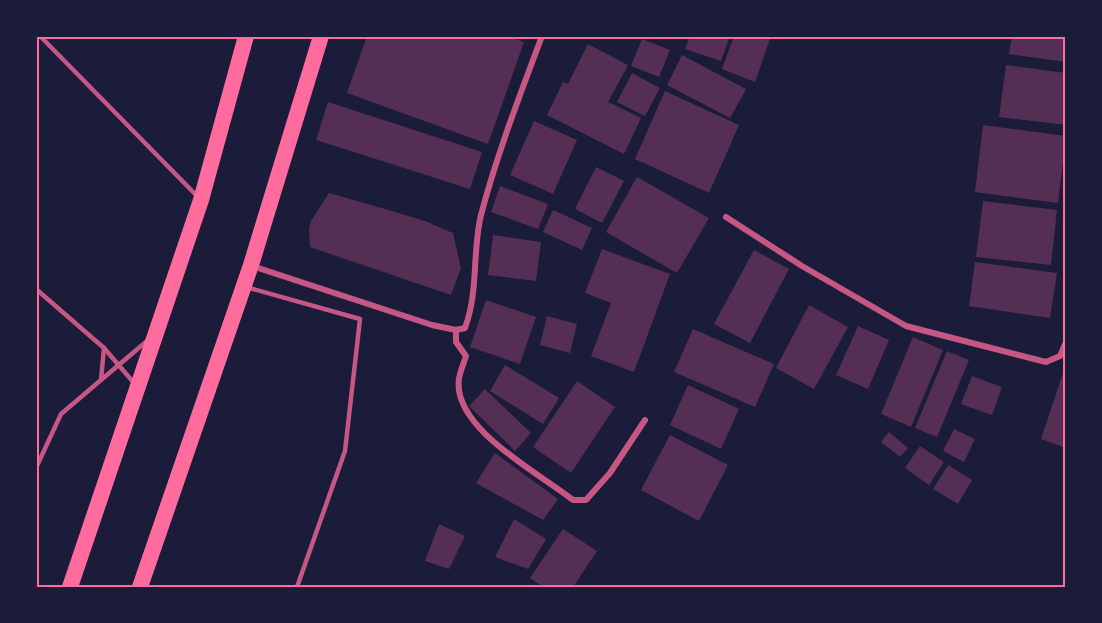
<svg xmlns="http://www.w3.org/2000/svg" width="1102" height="623" font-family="'PT Sans Narrow',sans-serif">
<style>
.building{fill:#542f53}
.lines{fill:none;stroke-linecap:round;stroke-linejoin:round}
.service{stroke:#c65784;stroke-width:4.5}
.minor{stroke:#c65784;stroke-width:6}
.trunk{stroke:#ff6b9d;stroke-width:16}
.neatline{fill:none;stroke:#ff6b9d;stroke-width:2}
</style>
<rect width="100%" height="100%" fill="#1b1b3a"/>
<g class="building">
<polygon points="367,36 507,36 524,42 488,144 347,93"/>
<polygon points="690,36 730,36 721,61 685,49"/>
<polygon points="734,36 771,36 755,82 722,69"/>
<polygon points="1012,36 1066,36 1066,62 1009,54"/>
<polygon points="642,39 670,50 659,77 631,66"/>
<polygon points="588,44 628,65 608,102 641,118 624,154 547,115 563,82 568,84"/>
<polygon points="682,55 746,89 730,118 667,85"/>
<polygon points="1006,65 1066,73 1066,125 999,117"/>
<polygon points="632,73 660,88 645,116 617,102"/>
<polygon points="665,91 739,125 709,193 635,159"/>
<polygon points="328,102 482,152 470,189 316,140"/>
<polygon points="534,121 577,140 553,194 510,175"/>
<polygon points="983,125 1066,136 1058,203 975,192"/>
<polygon points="596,167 624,181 602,223 575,209"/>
<polygon points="637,177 709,218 677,273 606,232"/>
<polygon points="500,186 548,204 538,229 491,212"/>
<polygon points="329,193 385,209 425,221 453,233 461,268 451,295 310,247 309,228 311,221"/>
<polygon points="983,201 1057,210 1051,265 976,257"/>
<polygon points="553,210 592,228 582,250 543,232"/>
<polygon points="493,235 541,242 536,281 488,275"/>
<polygon points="602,249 670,274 634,372 591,356 611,303 585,293"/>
<polygon points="754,250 789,269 750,343 714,324"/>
<polygon points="975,262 1057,273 1050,318 969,306"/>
<polygon points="486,300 536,317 520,364 470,347"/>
<polygon points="809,305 848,327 814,389 776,368"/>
<polygon points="547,316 577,324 570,353 540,345"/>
<polygon points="858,326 889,340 868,389 836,375"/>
<polygon points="693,329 774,364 755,407 674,372"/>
<polygon points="913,337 943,350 911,427 881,414"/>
<polygon points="947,351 969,360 937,437 915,428"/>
<polygon points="505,365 559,398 543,424 490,391"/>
<polygon points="1064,370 1066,370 1066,448 1041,439"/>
<polygon points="972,376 1002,387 992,415 961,404"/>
<polygon points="577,381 615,407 571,473 533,447"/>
<polygon points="688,385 739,409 721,449 670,425"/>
<polygon points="485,389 531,433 515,451 469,406"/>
<polygon points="954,429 975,439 964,462 943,451"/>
<polygon points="889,432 908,448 900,457 881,442"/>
<polygon points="670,435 728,465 699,521 641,490"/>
<polygon points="920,446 944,462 929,485 905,468"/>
<polygon points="495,453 558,499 543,520 476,483"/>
<polygon points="948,465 972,480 958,504 933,489"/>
<polygon points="514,519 546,539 528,569 495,557"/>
<polygon points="439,524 465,536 449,569 425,561"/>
<polygon points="563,529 597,551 573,587 543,587 530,578"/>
</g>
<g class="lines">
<g class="service">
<polyline points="40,36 198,197"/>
<polyline points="246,287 360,319 345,451 297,587"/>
<polyline points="36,289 104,348 101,380 61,414 36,468"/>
<polyline points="104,348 134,383"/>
<polyline points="101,380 147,341"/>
</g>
<g class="minor">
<polyline points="726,217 802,266 906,326 1046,362 1060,356 1066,342"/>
<path d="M252 266 432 325 456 330 465 328C479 290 472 251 481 215 497 154 520 95 542 36"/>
<path d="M456 330V342L466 356C464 363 460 371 459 379 452 428 539 473 573 500H586L610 473 645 420"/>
</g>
<g class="trunk">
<polyline points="70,587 201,200 246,36"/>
<polyline points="140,587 251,265 321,36"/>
</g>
</g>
<rect width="1102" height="623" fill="none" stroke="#1b1b3a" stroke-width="75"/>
<rect x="38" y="38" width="1026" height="548" class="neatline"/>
</svg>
